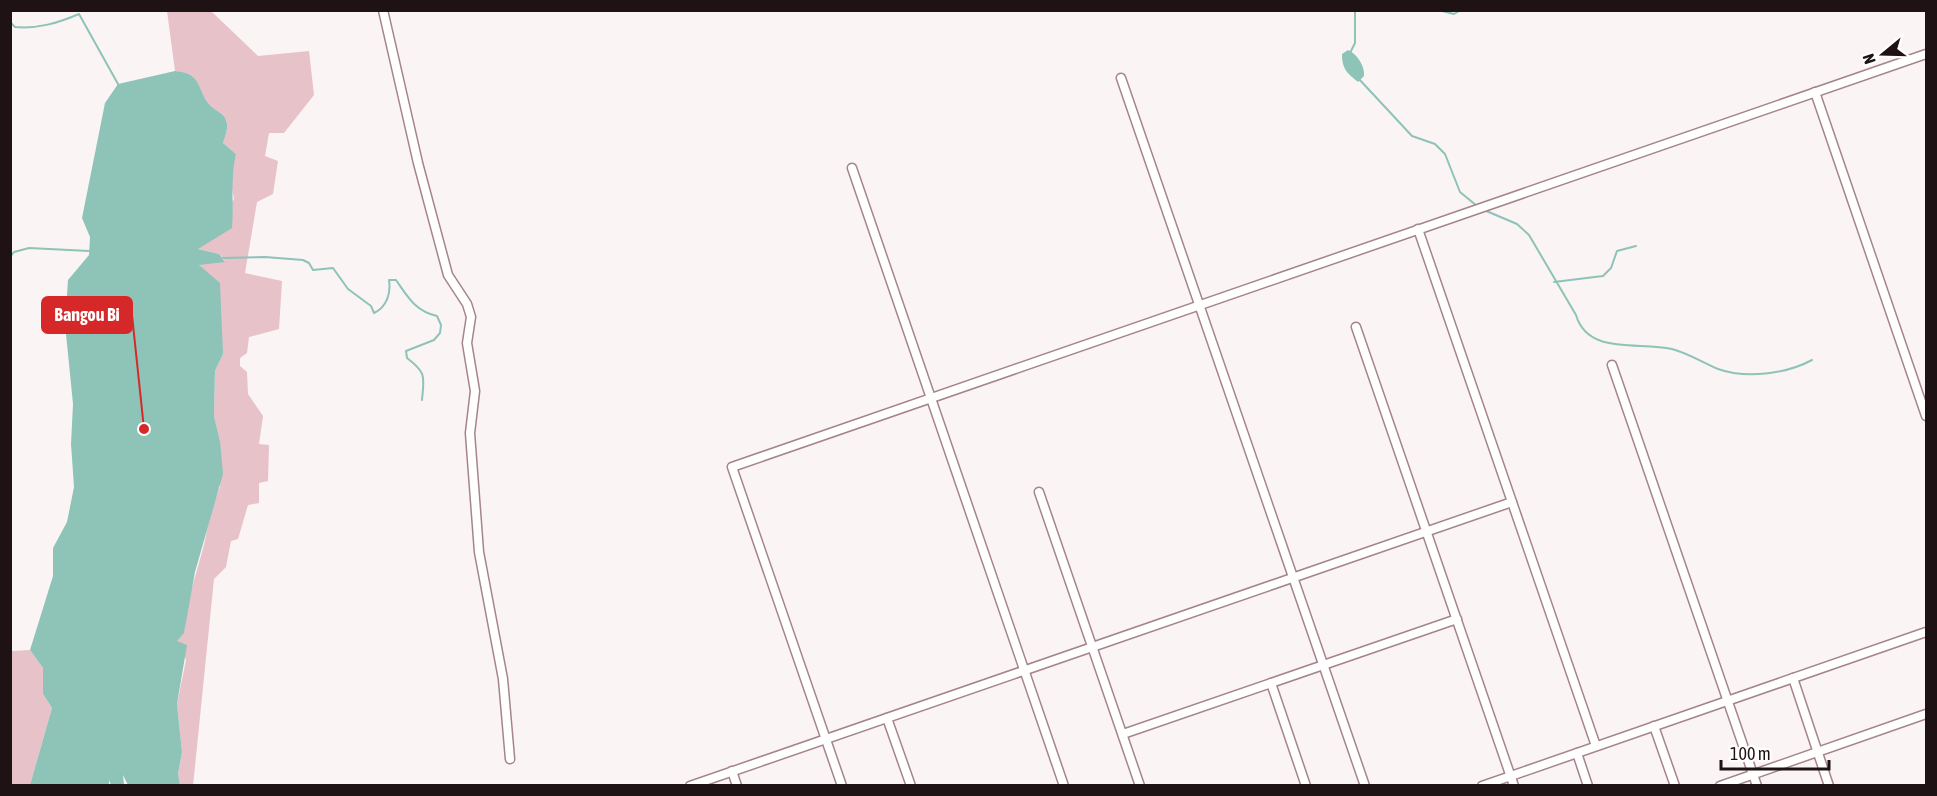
<svg xmlns="http://www.w3.org/2000/svg" width="1937" height="796" font-family="'Asap Condensed',sans-serif">
<style>
.green{fill:#e7c2c9}
.water{fill:#8ec3b8}
.lines{fill:none;stroke-linecap:round;stroke-linejoin:round}
.stream{stroke:#8ec3b8;stroke-width:2}
.street-casing{stroke:#a5858b;stroke-width:11}
.street{stroke:#fff;stroke-width:8}
.leader{fill:none;stroke:#d62828;stroke-width:2}
.callout-dot{fill:#d62828;stroke:#fff;stroke-width:2}
.callout{fill:#d62828;stroke:#d62828;stroke-width:2}
.callout-label{font-size:18px;text-anchor:middle;font-weight:bold;fill:#fff}
</style>
<rect width="100%" height="100%" fill="#fbf4f5"/>
<g class="green">
<path d="M167 11H211L258 56 309 51 314 95 284 133H269L265 156 278 161 273 194 257 202 245 273 282 281 279 329 249 337 247 353 240 358V366L247 372 248 394 263 416 259 444 269 445 268 481 259 483V503L248 505 238 539 231 541 226 567 214 579 193 786 180 785 178 774 182 752 177 704 186 660 177 641 184 632 188 602 204 545 211 511 220 487V441L214 416 215 371 223 354 199 264 225 261 219 254 198 249 234 199 230 177 236 154 223 143C225 137 228 129 227 124 226 114 219 113 212 107 196 93 205 73 175 71Z"/>
<polygon points="30,650 43,668 43,694 52,708 30,785 11,786 11,651"/>
</g>
<g class="water">
<path d="M1348 50C1357 54 1365 66 1364 76L1358 82C1347 73 1342 69 1342 54Z"/>
<path d="M175 71C205 73 196 93 212 107 219 113 226 114 227 124 228 129 225 137 223 143L236 154C230 179 234 202 232 228L198 249 219 254 225 262 199 265 220 283 223 354 215 371 214 416 220 441 223 474 195 572 184 633 177 641 187 645 177 704 182 752 178 774 180 785H128L123 775 124 785H111L109 780V785H30L52 708 43 694V668L30 650 53 576V548L67 522 74 487 71 444 73 404 65 324 68 280 89 255 90 237 82 218 105 103 118 84Z"/>
</g>
<g class="lines">
<g class="stream">
<polyline points="1438,10 1454,14 1461,10"/>
<path d="M10 22 15 27C38 29 58 23 79 14L118 84"/>
<polyline points="1350,53 1355,43 1355,10"/>
<polyline points="1358,78 1412,136 1435,144 1445,154 1460,192 1477,206"/>
<path d="M1484 210 1517 224 1529 235 1576 315C1588 356 1640 341 1672 349 1688 353 1703 363 1718 369 1746 379 1786 374 1812 360"/>
<polyline points="10,257 14,252 29,248 89,251"/>
<path d="M223 258 265 257 303 260 309 263 313 270 333 268 348 289 371 306 374 313C387 307 391 293 389 280H396C408 297 415 311 437 316L441 325 440 333 434 340 406 351 407 358C427 373 424 377 422 400"/>
<polyline points="1554,282 1603,276 1611,268 1617,251 1636,246"/>
</g>
<g class="street-casing">
<g id="street">
<polyline points="383,10 418,163 448,275 467,304 471,317 467,343 475,391 470,433 479,552 503,679 510,759"/>
<polyline points="1121,78 1365,786"/>
<polyline points="1815,92 1926,416"/>
<polyline points="852,168 1064,786"/>
<polyline points="1418,229 1596,746"/>
<polyline points="1356,327 1514,786"/>
<polyline points="1612,365 1757,786"/>
<polyline points="1039,492 1140,786"/>
<polyline points="1793,678 1829,786"/>
<polyline points="1271,683 1306,786"/>
<polyline points="887,718 911,786"/>
<polyline points="1654,726 1675,786"/>
<polyline points="1123,734 1457,619"/>
<polyline points="1577,753 1588,786"/>
<polyline points="732,771 737,786"/>
<polyline points="690,786 1512,502"/>
<polyline points="842,786 732,467 1926,54"/>
<polyline points="1482,786 1926,632"/>
<polyline points="1720,786 1926,714"/>
</g>
</g>
<use href="#street" class="street"/>
</g>
<path class="leader" d="M144 429L132 315"/>
<circle class="callout-dot" cx="144" cy="429" r="6"/>
<rect class="callout" x="42" y="297" width="90" height="36" rx="6"/>
<g class="callout-label">
<text x="87" y="321">Bangou Bi</text>
</g>
<rect width="1937" height="796" fill="none" stroke="#1e1215" stroke-width="24"/>
<g transform="translate(1883 54) rotate(251)" stroke="#ffffff" stroke-width="4.5" paint-order="stroke">
<path d="M0-4.5L10 22L0 15L-10 22Z" fill="#1e1215"/>
<text y="-9" font-size="16" font-weight="bold" text-anchor="middle" fill="#1e1215">N</text>
</g>
<path d="M1721 760v9h108v-9" fill="none" stroke="#1e1215" stroke-width="3"/>
<text x="1730" y="760" font-size="18" fill="#1e1215" stroke="#ffffff" stroke-width="4.5" paint-order="stroke">100 m</text>
</svg>
